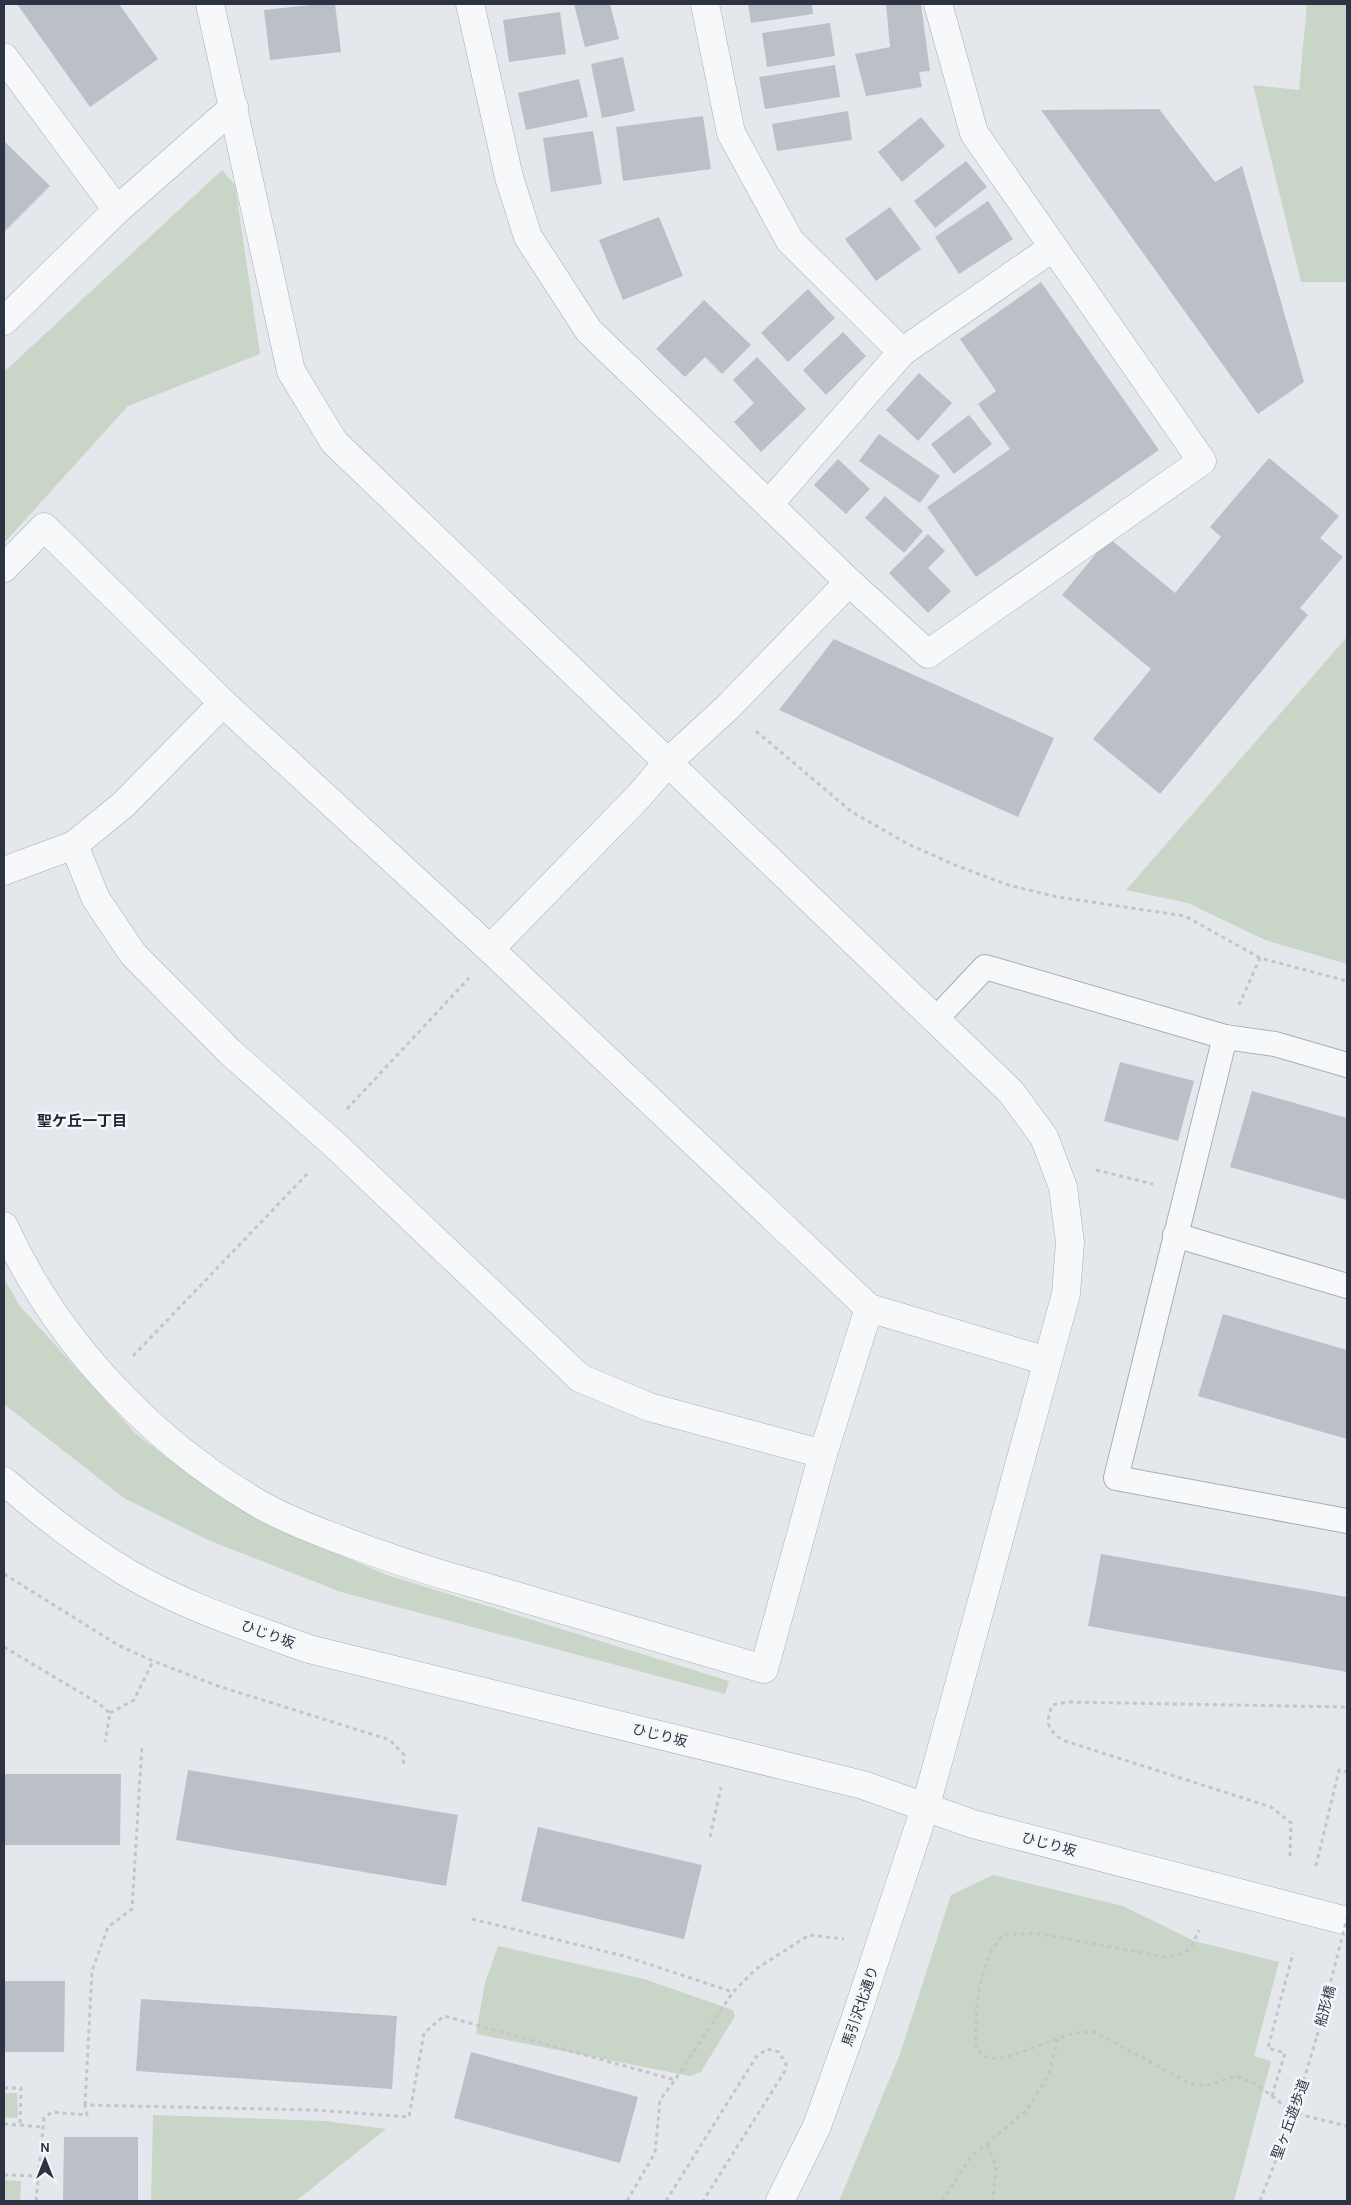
<svg xmlns="http://www.w3.org/2000/svg" width="1351" height="2205" font-family="Karla,'Noto Sans JP',sans-serif">
<style>
.green{fill:#c9d5c6}
.building{fill:#bbc0c8}
.lines{fill:none;stroke-linecap:round;stroke-linejoin:round}
.service-casing{stroke:#a9adb5;stroke-width:26}
.minor-casing{stroke:#a9adb5;stroke-width:29}
.tertiary-casing{stroke:#a9adb5;stroke-width:29}
.path{stroke:#c2c5ca;stroke-width:3;stroke-dasharray:4 4;stroke-linecap:butt}
.service{stroke:#f7f8fa;stroke-width:24}
.minor{stroke:#f7f8fa;stroke-width:28}
.tertiary{stroke:#f7f8fa;stroke-width:28}
.path-bridge{stroke:#c2c5ca;stroke-width:3;stroke-dasharray:4 4;stroke-linecap:butt}
.labels{text-anchor:middle;stroke-width:5;stroke-linejoin:round;paint-order:stroke}
.street-label{font-size:14px;fill:#2c3343;stroke:#f4f6f9}
.neighbourhood-label{font-size:15px;font-weight:bold;fill:#1e2434;stroke:#f4f6f9}
</style>
<rect width="100%" height="100%" fill="#e4e7eb"/>
<g class="green">
<polygon points="1307,4 1347,4 1347,282 1301,282 1253,85 1299,90"/>
<polygon points="222,170 235,185 260,354 128,406 4,543 4,372"/>
<polygon points="1347,637 1347,964 1265,940 1188,903 1126,890"/>
<polygon points="4,1278 19,1305 135,1433 179,1467 242,1508 296,1536 387,1575 729,1681 725,1694 341,1592 208,1540 124,1498 4,1404"/>
<polygon points="993,1875 1123,1906 1194,1941 1279,1962 1254,2056 1271,2061 1234,2201 839,2201 900,2054 951,1895"/>
<polygon points="498,1946 644,1979 733,2010 735,2016 701,2072 690,2076 476,2034 485,1983"/>
<polygon points="4,2093 17,2093 18,2118 4,2117"/>
<polygon points="153,2115 325,2121 386,2129 296,2201 151,2201"/>
<polygon points="4,2180 21,2181 20,2200 4,2200"/>
</g>
<g class="building">
<polygon points="17,4 119,4 158,59 90,107"/>
<polygon points="320,4 335,4 341,52 270,60 264,10"/>
<polygon points="574,4 610,4 619,39 585,47"/>
<polygon points="748,4 812,4 813,14 751,23"/>
<polygon points="886,4 921,4 930,71 919,72 922,87 866,96 855,54 890,47"/>
<polygon points="560,12 566,54 509,62 503,20"/>
<polygon points="830,23 835,56 767,67 762,33"/>
<polygon points="623,57 635,111 602,118 591,64"/>
<polygon points="835,65 840,97 765,109 759,77"/>
<polygon points="579,79 588,117 526,130 518,93"/>
<polygon points="1159,109 1215,182 1242,166 1304,382 1258,414 1041,110"/>
<polygon points="848,111 852,140 777,151 772,124"/>
<polygon points="703,116 711,169 623,181 616,127"/>
<polygon points="921,117 945,146 902,182 878,152"/>
<polygon points="593,131 602,184 551,192 543,138"/>
<polygon points="4,141 50,186 4,232"/>
<polygon points="966,161 987,187 935,228 914,201"/>
<polygon points="988,201 1013,239 959,274 935,237"/>
<polygon points="890,207 921,249 876,281 845,239"/>
<polygon points="659,217 683,276 623,300 599,240"/>
<polygon points="1041,282 1159,450 976,577 927,507 1010,449 978,404 996,391 960,339"/>
<polygon points="808,289 835,318 788,362 761,333"/>
<polygon points="704,300 751,345 722,374 705,357 685,377 656,349"/>
<polygon points="843,332 866,356 826,395 803,370"/>
<polygon points="757,357 806,409 761,452 734,422 754,403 733,380"/>
<polygon points="919,373 952,403 918,441 886,410"/>
<polygon points="969,415 992,444 954,474 931,444"/>
<polygon points="879,434 940,476 920,503 859,461"/>
<polygon points="1269,458 1339,516 1320,538 1343,557 1300,608 1308,615 1160,794 1093,739 1151,669 1062,595 1109,538 1175,593 1221,537 1210,527"/>
<polygon points="838,459 870,489 846,514 814,485"/>
<polygon points="885,496 923,531 904,553 865,518"/>
<polygon points="928,534 945,551 928,568 951,591 928,613 889,573"/>
<polygon points="834,639 1054,738 1018,817 779,710"/>
<polygon points="1120,1062 1194,1081 1178,1141 1104,1121"/>
<polygon points="1252,1091 1347,1118 1347,1200 1230,1167"/>
<polygon points="1223,1314 1347,1350 1347,1439 1198,1396"/>
<polygon points="1101,1554 1347,1597 1347,1672 1088,1626"/>
<polygon points="188,1770 458,1815 446,1886 176,1840"/>
<polygon points="4,1774 121,1774 120,1845 4,1845"/>
<polygon points="538,1827 702,1865 684,1939 521,1901"/>
<polygon points="4,1981 65,1981 64,2052 4,2052"/>
<polygon points="141,1999 397,2016 392,2089 136,2071"/>
<polygon points="471,2052 638,2097 620,2163 454,2118"/>
<polygon points="64,2137 138,2137 138,2201 63,2201"/>
</g>
<g class="lines">
<g class="service-casing">
<g id="service">
<polyline points="935,1020 985,967 1225,1037 1275,1044 1347,1065"/>
<polyline points="1225,1037 1116,1478 1347,1521"/>
<polyline points="1175,1235 1347,1286"/>
</g>
</g>
<g class="minor-casing">
<g id="minor">
<polyline points="470,4 509,177 528,237 589,331 849,582 928,654 1202,461 974,133 938,4"/>
<polyline points="705,4 731,133 790,241 902,352"/>
<polyline points="4,57 117,210"/>
<polyline points="4,321 117,210 234,107"/>
<polyline points="769,504 902,352 1052,248"/>
<polyline points="4,568 44,527 223,703 490,949 869,1308 1047,1361"/>
<polyline points="74,845 96,899 133,954 230,1052 335,1145 580,1378 649,1407 823,1454"/>
<polyline points="4,871 74,845 124,804 223,703"/>
<polyline points="490,949 640,795 667,763 728,707 849,582"/>
<path d="M4 1226C55 1339 148 1438 254 1501 279 1516 306 1527 333 1537 382 1556 431 1572 482 1586 576 1614 670 1641 764 1669L823 1454 869 1308"/>
</g>
</g>
<g class="tertiary-casing">
<g id="tertiary">
<polyline points="210,4 291,371 334,442 1011,1092 1044,1137 1063,1187 1070,1242 1066,1294 941,1751 926,1805 855,2020 817,2126 780,2201"/>
<path d="M4 1481C42 1514 83 1546 126 1572 183 1606 248 1627 309 1649L863 1785 973 1824 1347 1921"/>
</g>
</g>
<g class="path">
<polyline points="756,731 852,812 908,844 955,865 1008,885 1058,897 1185,916 1260,958 1347,981"/>
<polyline points="1239,1005 1260,958"/>
<polyline points="347,1109 469,978"/>
<polyline points="1096,1170 1153,1184"/>
<polyline points="133,1356 310,1171"/>
<polyline points="4,1574 118,1645 153,1661 218,1686 390,1740 404,1755 403,1766"/>
<polyline points="4,1647 98,1703 110,1713 105,1742"/>
<polyline points="110,1713 134,1700 153,1661"/>
<polyline points="710,1837 721,1787"/>
<path d="M1290 1856 1291 1823 1271 1807 1062 1740C1046 1727 1046 1724 1052 1705L1068 1702 1347 1707"/>
<polyline points="1316,1866 1339,1770 1347,1772"/>
<polyline points="472,1919 624,1956 733,1992"/>
<path d="M1057 2039C1040 2043 1000 2065 985 2056 982 2055 979 2051 976 2048 975 2010 977 1966 1003 1935L1035 1933 1166 1957C1188 1955 1190 1950 1199 1930"/>
<polyline points="4,2088 21,2088 20,2124"/>
<polyline points="1272,2096 1285,2053 1268,2048 1293,1953"/>
<polyline points="85,2105 92,1971 108,1927 132,1909 142,1745"/>
<polyline points="4,2124 43,2127"/>
<polyline points="987,2145 996,2166 993,2201"/>
<polyline points="4,2175 38,2176"/>
<polyline points="36,2201 44,2118 52,2112 87,2115 85,2105 315,2110 409,2117 424,2033 444,2016 675,2080"/>
<polyline points="627,2201 655,2153 660,2100 675,2080 733,1992 756,1969 809,1935 844,1939"/>
<polyline points="666,2201 756,2057 767,2049 779,2052 786,2064 785,2071 703,2201"/>
<polyline points="942,2201 971,2157 1027,2110 1049,2074 1058,2038 1075,2033 1095,2032 1189,2083 1205,2086 1236,2076 1256,2084 1294,2113 1347,2126"/>
<polyline points="1260,2201 1294,2113 1317,2036"/>
</g>
<use href="#service" class="service"/>
<use href="#minor" class="minor"/>
<use href="#tertiary" class="tertiary"/>
<polyline class="path-bridge" points="1317,2036 1347,1918"/>
</g>
<g class="labels">
<g class="street-label">
<text transform="translate(268 1634) rotate(20)" y="5">ひじり坂</text>
<text transform="translate(660 1735) rotate(14)" y="5">ひじり坂</text>
<text transform="translate(1049 1844) rotate(15)" y="5">ひじり坂</text>
<text transform="translate(860 2006) rotate(-71)" y="5">馬引沢北通り</text>
<text transform="translate(1325 2006) rotate(-75)" y="5">船形橋</text>
<text transform="translate(1290 2119) rotate(-70)" y="5">聖ヶ丘遊歩道</text>
</g>
<g class="neighbourhood-label">
<text x="82" y="1126">聖ケ丘一丁目</text>
</g>
</g>
<rect width="1351" height="2205" fill="none" stroke="#2c3343" stroke-width="10"/>
<g transform="translate(45 2160)" stroke="#f4f6f9" stroke-width="4" paint-order="stroke">
<path d="M0-4L9 19L0 12L-9 19Z" fill="#2c3343"/>
<text y="-8" font-size="14" font-weight="bold" text-anchor="middle" fill="#2c3343">N</text>
</g>
</svg>
